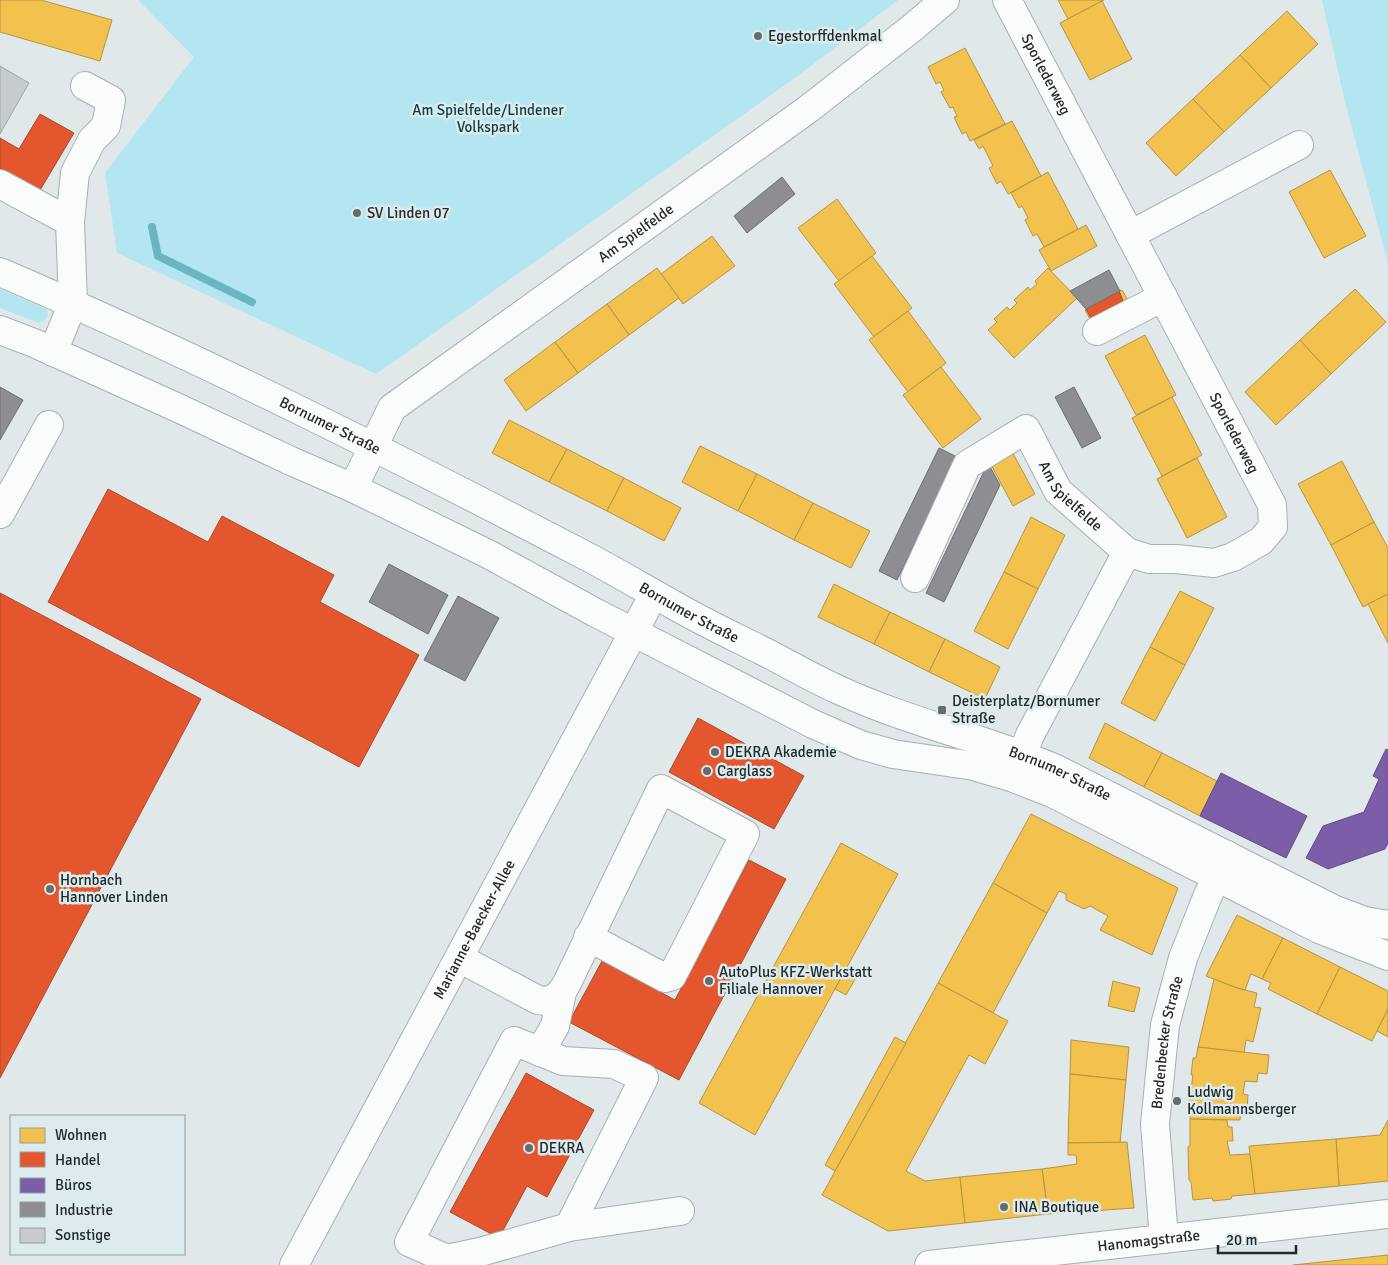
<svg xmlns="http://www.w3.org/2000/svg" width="1388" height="1265" font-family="Signika,sans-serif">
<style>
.green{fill:#b3e6f1}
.homes{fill:#f2c14e;stroke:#b49444}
.shops{fill:#e4572e;stroke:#aa4a2d}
.offices{fill:#7b5ea7;stroke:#614e82}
.industry{fill:#8d8d92;stroke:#6e6f73}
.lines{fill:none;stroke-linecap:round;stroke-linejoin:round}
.stream{stroke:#6cb4c1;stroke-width:8}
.building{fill:#c6cccd;stroke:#9fa5a7}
.minor-casing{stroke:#a8afb0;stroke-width:30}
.major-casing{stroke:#a8afb0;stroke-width:30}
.minor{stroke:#fafcfc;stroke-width:28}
.major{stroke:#fafcfc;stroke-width:28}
.poi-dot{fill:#666c6e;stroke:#dcebee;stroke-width:2}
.labels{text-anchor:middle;stroke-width:5;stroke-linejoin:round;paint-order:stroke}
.poi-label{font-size:15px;fill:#242a2b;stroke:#dcebee;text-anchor:start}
.street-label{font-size:15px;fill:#242a2b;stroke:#dcebee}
.park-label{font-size:15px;fill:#113e46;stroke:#dcebee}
</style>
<rect width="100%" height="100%" fill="#e0e8ea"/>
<g class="green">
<polygon points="138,0 898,0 795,78 376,374 117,253 105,173 194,57"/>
<polygon points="1322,0 1388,0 1388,264 1345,102"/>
<polygon points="0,289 47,309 48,315 44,321 39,323 0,308"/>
</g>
<g class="homes">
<polygon points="0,0 41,0 112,20 100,61 0,32"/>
<polygon points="1058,0 1104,0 1068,19"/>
<polygon points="1102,1 1132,59 1090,80 1060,23"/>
<polygon points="1287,11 1318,44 1271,88 1240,55"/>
<polygon points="965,48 1005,124 970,141 966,132 962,134 954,117 957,116 953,107 950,108 941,92 944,90 940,82 936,84 928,67"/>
<polygon points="1240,55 1271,88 1224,132 1193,99"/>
<polygon points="1193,99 1224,132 1176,176 1146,143"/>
<polygon points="1012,121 1041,176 1008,194 1001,181 997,184 989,168 993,166 983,146 979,149 974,140"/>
<polygon points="1330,170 1366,236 1324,258 1289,192"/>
<polygon points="1048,172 1078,229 1044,247 1037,234 1033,236 1025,220 1028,218 1022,206 1019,208 1011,193"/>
<polygon points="837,199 876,253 839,281 798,228"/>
<polygon points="1086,225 1097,246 1051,271 1039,250"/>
<polygon points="712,236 735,266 683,304 661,274"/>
<polygon points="872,256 912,308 874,337 834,284"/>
<polygon points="657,268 679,298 629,335 607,304"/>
<polygon points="1048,268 1077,298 1014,358 988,330 997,322 994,319 1007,307 1010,310 1017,303 1014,300 1028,287 1030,290 1037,284 1035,281"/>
<polygon points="1355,289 1386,322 1331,374 1300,340"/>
<polygon points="1122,290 1130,304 1092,323 1085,310 1086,309 1091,318 1099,314 1123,301 1119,291"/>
<polygon points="607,304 629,335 578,373 555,342"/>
<polygon points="908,311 946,363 908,392 869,340"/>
<polygon points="1145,335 1176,395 1136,415 1105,356"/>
<polygon points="1300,340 1331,374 1276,425 1245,392"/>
<polygon points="555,342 578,373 526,411 504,380"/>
<polygon points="941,367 981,419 943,448 903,395"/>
<polygon points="1172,397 1202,455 1162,476 1132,418"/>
<polygon points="509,420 567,449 549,482 492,453"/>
<polygon points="700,446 757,474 738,511 682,482"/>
<polygon points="1010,448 1035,494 1013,506 988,459"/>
<polygon points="567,449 624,478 607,511 549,482"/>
<polygon points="1197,458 1227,517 1187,538 1157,479"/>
<polygon points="1342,461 1374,522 1331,545 1298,484"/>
<polygon points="757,474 813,503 794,540 738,511"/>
<polygon points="624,478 681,508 664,541 607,511"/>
<polygon points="813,503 870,531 851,568 794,540"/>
<polygon points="1031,517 1065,535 1038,589 1004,572"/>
<polygon points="1374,522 1388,548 1388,594 1363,607 1331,545"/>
<polygon points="1004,572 1038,589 1008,649 974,631"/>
<polygon points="834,584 890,612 874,644 818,617"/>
<polygon points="1180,591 1214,608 1185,665 1150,647"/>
<polygon points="1388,594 1388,643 1368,604"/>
<polygon points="890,612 945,639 929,672 874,644"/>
<polygon points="945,639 1000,667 985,699 929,672"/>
<polygon points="1150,647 1185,665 1155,721 1121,703"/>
<polygon points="1105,723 1162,753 1144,787 1089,758"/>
<polygon points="1162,753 1217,781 1200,816 1144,787"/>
<polygon points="1031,814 1178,888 1152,955 1100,930 1108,916 1090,906 1084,909 1066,900 1066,894 1059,891 1047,913 993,883"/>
<polygon points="841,843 898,874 755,1135 699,1103"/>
<polygon points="993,883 1047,913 993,1013 938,983"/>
<polygon points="1237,915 1283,938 1262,979 1251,974 1245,990 1237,988 1206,976"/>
<polygon points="1283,938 1340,967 1317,1014 1268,989 1271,983 1262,979"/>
<polygon points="847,967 858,974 846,995 835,989"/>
<polygon points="1340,967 1388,991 1388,1009 1372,1041 1317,1014"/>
<polygon points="1214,979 1237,988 1257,993 1254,1007 1261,1008 1253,1042 1246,1040 1244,1053 1198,1047"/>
<polygon points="1113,981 1140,988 1134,1012 1108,1006"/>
<polygon points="938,983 1008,1021 985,1064 969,1055 906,1171 925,1181 960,1177 965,1223 888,1231 822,1195"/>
<polygon points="1388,1009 1388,1037 1377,1031"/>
<polygon points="895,1037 906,1043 835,1171 825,1165"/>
<polygon points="1071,1040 1129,1047 1126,1080 1070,1074"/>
<polygon points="1198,1047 1269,1055 1267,1074 1258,1073 1257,1082 1245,1081 1243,1094 1248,1095 1247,1109 1241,1109 1240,1120 1190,1119 1191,1106 1189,1105 1193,1075 1191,1075 1193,1058 1196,1058"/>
<polygon points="1070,1074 1126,1080 1120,1143 1068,1143"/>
<polygon points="1190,1119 1227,1120 1228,1127 1232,1127 1233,1141 1227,1141 1230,1155 1250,1154 1255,1194 1232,1196 1231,1199 1213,1201 1212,1198 1193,1200 1191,1182 1189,1180 1188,1147 1190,1146"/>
<polygon points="1388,1120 1388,1181 1339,1186 1336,1139 1380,1135"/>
<polygon points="1336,1139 1339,1186 1255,1194 1249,1146"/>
<polygon points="1127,1142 1134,1208 1048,1214 1042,1169 1077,1164 1076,1155 1068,1155 1068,1143"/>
<polygon points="1042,1169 1048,1214 965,1223 960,1177"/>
<polygon points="1388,1255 1388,1265 1293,1265"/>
</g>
<g class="shops">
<polygon points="40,114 74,133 30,207 0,174 0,138 19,149"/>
<polygon points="1119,291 1123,301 1091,318 1086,309"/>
<polygon points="108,489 208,542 222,516 334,575 320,602 419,655 359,767 48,602"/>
<polygon points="0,593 201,699 0,1078"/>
<polygon points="698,718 804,776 774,829 669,772"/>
<polygon points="749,860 786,879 679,1080 569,1022 602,961 675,1000"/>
<polygon points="526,1073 594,1110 547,1197 527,1186 499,1238 450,1212"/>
</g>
<g class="offices">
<polygon points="1386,749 1388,750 1388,843 1385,849 1328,869 1306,858 1323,826 1364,812 1379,779 1373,776"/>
<polygon points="1221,773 1307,816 1286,858 1200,816"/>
</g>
<g class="industry">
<polygon points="782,177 795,194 747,233 734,216"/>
<polygon points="1109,270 1120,291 1086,309 1070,291"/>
<polygon points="0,387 23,400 0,440"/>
<polygon points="1074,387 1101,438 1082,448 1055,397"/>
<polygon points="939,448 957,457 897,580 879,571"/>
<polygon points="988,463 1000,485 944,602 926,593"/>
<polygon points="389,564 448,595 428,634 369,602"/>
<polygon points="458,596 499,618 465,681 424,660"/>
</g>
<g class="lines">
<polyline class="stream" points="152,227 158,256 252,302"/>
</g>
<polygon class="building" points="0,66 29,83 0,134"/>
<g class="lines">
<g class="minor-casing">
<g id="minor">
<path id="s1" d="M1007 0 1272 505 1273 527 1261 541 1233 557 1214 563 1176 559H1149L1127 552 1030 735 1022 754"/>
<polyline points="0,184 70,222"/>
<polyline points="1130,235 1299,145"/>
<polyline points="73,303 70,222 75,173 92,140 106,126 111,100 85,86"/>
<polyline points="1097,331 1163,297"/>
<path id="s2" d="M353 488 392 408 807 110 912 28 945 0"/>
<polyline points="0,514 49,425"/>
<path id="s3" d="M915 578 967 465 1026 429 1058 491 1127 552"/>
<path d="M459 958 538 1000C551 1003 560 996 566 985L661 789 745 834 672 976 665 978 588 937"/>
<polyline points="540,1052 555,1026 562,992"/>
<polyline points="569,1227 644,1078 614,1064 563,1061 514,1041 409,1242 447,1259 480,1252 569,1227 680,1211"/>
<path id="s4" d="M1164 1239 1155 1124 1165 1025 1183 958 1208 895 1227 855"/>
<path id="s5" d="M294 1265 654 594"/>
<path id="s6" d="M929 1265 1388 1214"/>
</g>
</g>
<g class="major-casing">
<g id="major">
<path id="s7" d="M0 272C201 358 396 457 590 558 618 573 645 589 672 604 701 621 731 635 761 650 787 663 812 678 839 690 908 722 984 738 1054 768L1333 909 1365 921 1388 925"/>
<polyline points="0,330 34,343 176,407 291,461 353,488 490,555 596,613 813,724 861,745 893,754 974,766 1011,777 1052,793 1319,929 1388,956"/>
<polyline points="53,352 73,303"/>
</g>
</g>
<use href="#minor" class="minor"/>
<use href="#major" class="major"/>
</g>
<g class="poi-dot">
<circle cx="758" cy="36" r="5"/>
<circle cx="357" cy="213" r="5"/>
<rect x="937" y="705" width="10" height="10" rx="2.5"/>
<circle cx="715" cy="752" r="5"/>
<circle cx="707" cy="771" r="5"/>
<circle cx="50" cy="889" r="5"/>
<circle cx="709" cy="981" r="5"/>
<circle cx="1177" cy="1101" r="5"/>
<circle cx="529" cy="1148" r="5"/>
<circle cx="1004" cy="1207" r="5"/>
</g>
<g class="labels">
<g class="poi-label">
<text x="768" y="41">Egestorffdenkmal</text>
<text x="367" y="218">SV Linden 07</text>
<text x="952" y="706">Deisterplatz/Bornumer<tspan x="952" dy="17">Straße</tspan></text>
<text x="725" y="757">DEKRA Akademie</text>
<text x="717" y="776">Carglass</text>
<text x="60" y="885">Hornbach<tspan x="60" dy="17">Hannover Linden</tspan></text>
<text x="719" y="977">AutoPlus KFZ-Werkstatt<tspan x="719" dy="17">Filiale Hannover</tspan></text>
<text x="1187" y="1097">Ludwig<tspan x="1187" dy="17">Kollmannsberger</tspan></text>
<text x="539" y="1153">DEKRA</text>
<text x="1014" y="1212">INA Boutique</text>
</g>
<g class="street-label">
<text dy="5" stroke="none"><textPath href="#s1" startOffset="84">Sporlederweg</textPath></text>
<text dy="5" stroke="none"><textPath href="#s2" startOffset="389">Am Spielfelde</textPath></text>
<text dy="5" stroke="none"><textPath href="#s7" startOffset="364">Bornumer Straße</textPath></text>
<text dy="5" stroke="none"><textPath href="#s1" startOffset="489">Sporlederweg</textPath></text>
<text dy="5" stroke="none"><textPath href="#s3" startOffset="275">Am Spielfelde</textPath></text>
<text dy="5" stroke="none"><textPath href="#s7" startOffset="769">Bornumer Straße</textPath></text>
<text dy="5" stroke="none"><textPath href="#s7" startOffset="1174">Bornumer Straße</textPath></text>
<text dy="5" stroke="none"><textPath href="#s5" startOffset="381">Marianne-Baecker-Allee</textPath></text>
<text dy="5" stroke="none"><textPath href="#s4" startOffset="198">Bredenbecker Straße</textPath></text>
<text dy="5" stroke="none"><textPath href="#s6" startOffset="221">Hanomagstraße</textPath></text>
</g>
<g class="park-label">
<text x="488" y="115">Am Spielfelde/Lindener<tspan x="488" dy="17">Volkspark</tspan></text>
</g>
</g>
<rect x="10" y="1115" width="175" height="140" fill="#dcebee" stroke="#929ea0"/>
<rect x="20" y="1128" width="25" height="15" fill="#f2c14e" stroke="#929ea0"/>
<text x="55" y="1140" font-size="15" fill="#242a2b">Wohnen</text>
<rect x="20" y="1152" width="25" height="15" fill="#e4572e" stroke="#929ea0"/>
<text x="55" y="1165" font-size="15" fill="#242a2b">Handel</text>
<rect x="20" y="1178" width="25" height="15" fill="#7b5ea7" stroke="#929ea0"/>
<text x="55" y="1190" font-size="15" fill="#242a2b">Büros</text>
<rect x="20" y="1202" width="25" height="15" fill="#8d8d92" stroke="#929ea0"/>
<text x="55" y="1215" font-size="15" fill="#242a2b">Industrie</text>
<rect x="20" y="1228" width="25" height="15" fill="#c6cccd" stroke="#929ea0"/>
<text x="55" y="1240" font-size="15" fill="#242a2b">Sonstige</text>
<path d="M1218 1245v8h78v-8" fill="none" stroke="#242a2b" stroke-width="2.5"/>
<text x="1226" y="1245" font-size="15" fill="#242a2b" stroke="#dcebee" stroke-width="4" paint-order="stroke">20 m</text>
</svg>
